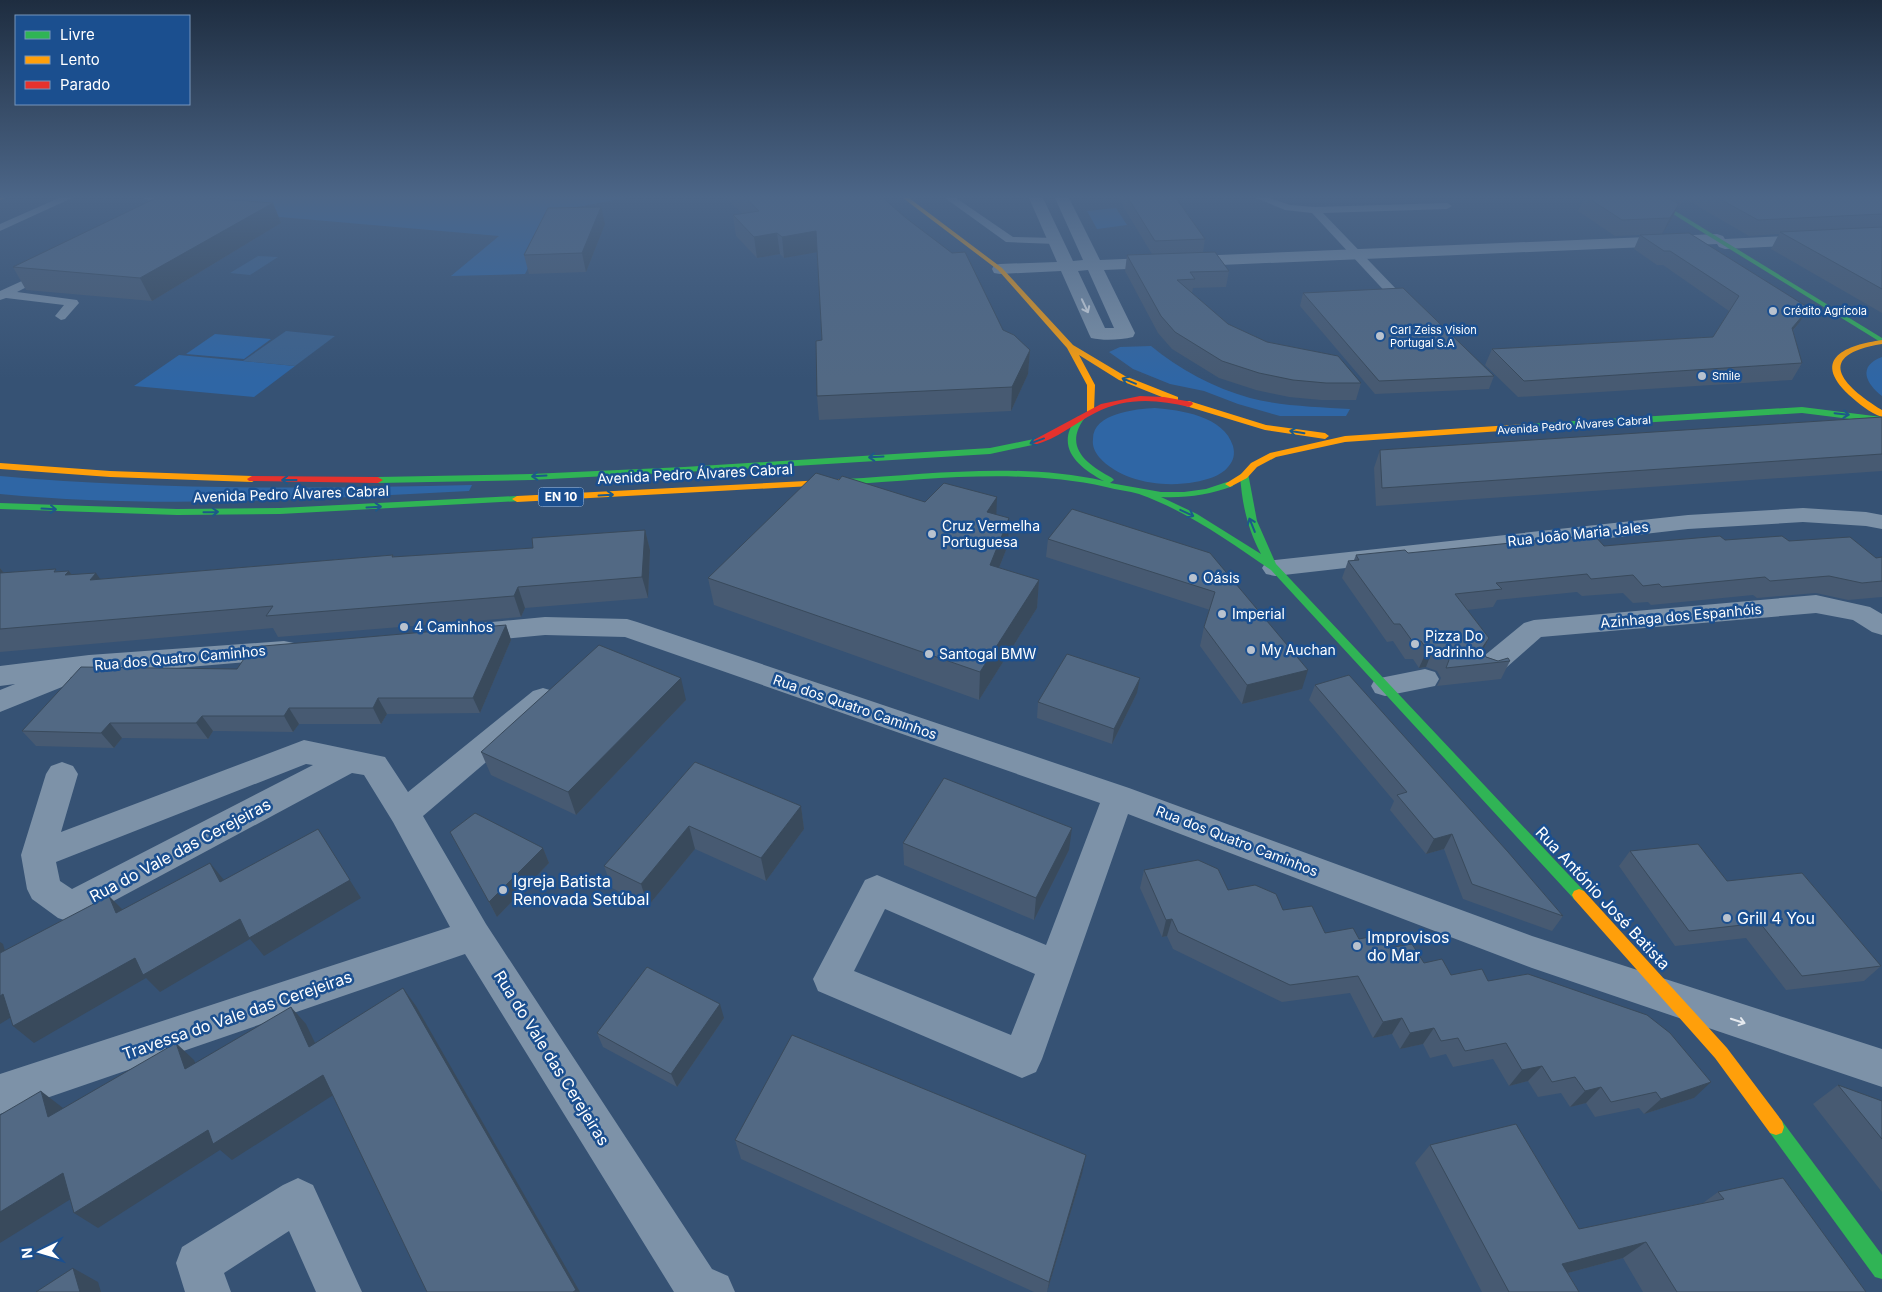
<svg xmlns="http://www.w3.org/2000/svg" width="1882" height="1292" font-family="Inter,sans-serif">
<style>
.green{fill:#2f66a5}
.water{fill:#3b618d}
.lines{fill:none;stroke-linecap:round;stroke-linejoin:round}
.lane{fill:#7d92a8;fill-rule:evenodd}
.street{fill:#7d92a8;fill-rule:evenodd}
.fast{fill:#30b455;fill-rule:evenodd}
.slow{fill:#ff9f0a;fill-rule:evenodd}
.jam{fill:#e5322d;fill-rule:evenodd}
.wall{fill:#475a72}
.shaded-wall{fill:#394a5c}
.building{fill:#526984;stroke:#394a5c}
.oneway{stroke:#e5e9ee}
.oneway2{stroke:#1d5989}
.poi-dot{fill:#b9c2ce;stroke:#1b4f8f;stroke-width:2}
.labels{text-anchor:middle;stroke-width:5;stroke-linejoin:round;paint-order:stroke}
.far-poi-label{font-size:11px;fill:#fff;stroke:#1b4f8f;text-anchor:start}
.far-street-label{font-size:11px;fill:#fff;stroke:#1b4f8f}
.shield{fill:#1b4f8f;stroke:#bbcadd;stroke-width:1}
.shield-label{font-size:12px;font-weight:bold;fill:#fff}
.street-label{font-size:14px;fill:#fff;stroke:#1b4f8f}
.poi-label{font-size:14px;fill:#fff;stroke:#1b4f8f;text-anchor:start}
.near-street-label{font-size:16px;fill:#fff;stroke:#1b4f8f}
.near-poi-label{font-size:16px;fill:#fff;stroke:#1b4f8f;text-anchor:start}
</style>
<rect width="100%" height="100%" fill="#365274"/>
<g class="green">
<polygon points="206,198 625,198 556,211 525,274 451,276 499,236 187,209"/>
<polygon points="1116,208 1127,225 1097,229 1087,211"/>
<polygon points="215,334 271,339 244,359 186,354"/>
<path d="M1151 346C1179 369 1214 388 1250 398 1280 406 1318 407 1350 409L1346 416H1280L1238 404 1204 391 1170 384 1133 369 1109 352 1120 347Z"/>
<polygon points="179,355 295,366 254,397 134,386"/>
<path d="M1882 357V396C1866 384 1857 366 1882 357Z"/>
<path d="M1155 408C1180 410 1224 416 1233 446 1235 454 1234 460 1228 467 1221 476 1206 480 1195 482 1163 488 1121 482 1099 457 1095 452 1092 446 1093 439 1093 413 1136 409 1155 408Z"/>
<path d="M0 476C157 490 314 489 472 485L469 491C313 499 155 509 0 494Z"/>
</g>
<g class="water">
<polygon points="258,256 278,257 250,275 230,273"/>
<polygon points="286,331 335,336 295,366 243,361"/>
</g>
<g class="lines">
<g class="lane">
<polygon points="59,198 72,198 0,231 0,224"/>
<path d="M144 198H174L180 204 172 210 168 209 167 207 169 204C162 199 151 204 144 198Z"/>
<polygon points="945,198 956,198 1013,237 1056,238 1061,241 1056,244 1006,242"/>
<polygon points="1256,198 1270,198 1290,205 1315,207 1447,203 1452,206 1447,209 1323,213 1399,292 1401,295 1395,299 1391,298 1312,213 1285,210"/>
<polygon points="46,270 50,271 52,273 50,275 17,292 77,300 79,303 65,319 61,320 55,316 64,305 6,298 0,300 0,291"/>
</g>
<g class="street">
<path d="M1029 198H1043L1073 261 1083 260 1055 198H1069L1100 260 1717 234 1723 236 1725 239 1882 231V241L1725 249 1719 247 1717 244 1104 270 1135 333 1133 337C1120 340 1104 341 1091 338L1089 334 1061 271 1000 274 994 273 992 269 994 265 1000 264 1057 262ZM1088 270 1114 328H1105L1078 271Z"/>
<polygon points="1803,508 1866,512 1882,515 1882,529 1866,526 1803,522 1688,529 1275,576 1266,574 1262,568 1266,562 1275,560 1688,515"/>
<polygon points="1816,595 1870,607 1882,614 1882,635 1872,632 1853,620 1816,613 1541,637 1499,674 1489,677 1479,674 1475,667 1479,660 1524,623 1534,620"/>
<path d="M545 617 627 619 637 622 1129 788 1532 936 1882 1049V1087L1532 968 1128 814 1042 1059 1036 1072 1022 1078 818 991 813 979 865 880 877 875 1046 945 1100 803 625 637 545 635 471 642 461 639 457 633 461 627 471 624ZM885 909 1035 974 1011 1035 854 971Z"/>
<polygon points="284,641 294,643 298,650 294,657 284,659 71,677 67,685 0,712 0,690 15,684 0,686 0,666 89,655"/>
<polygon points="1425,669 1435,672 1439,679 1435,686 1385,696 1375,693 1371,686 1375,679"/>
<path d="M543 688 553 691 557 698 553 705 423 816 486 924 712 1269 728 1276 735 1292H674L465 954 0 1114V1074L450 927 393 822 364 775 352 773 82 918 70 922 58 918 32 899 27 889 21 855 46 774 51 766 62 762 73 766 78 774 61 832 304 740 385 757 408 792 533 691ZM306 764 313 765 72 889 60 881 56 862Z"/>
<polygon points="298,1178 313,1185 362,1292 316,1292 289,1231 224,1273 231,1292 185,1292 176,1263 182,1247 283,1185"/>
</g>
<g class="fast">
<polygon points="1647,198 1654,198 1882,338 1882,343"/>
<polygon points="1802,407 1882,417 1882,423 1802,413 1527,430 1523,427 1527,424"/>
<path d="M1080 416 1084 419C1063 448 1088 465 1112 478L1114 480 1110 483 1161 492H1184L1206 489 1227 482H1233V486C1209 495 1187 498 1161 497L1197 514 1261 554C1247 528 1242 503 1240 475L1242 473H1248L1257 521 1276 564 1584 891 1586 895 1584 899 1579 901 1574 899 1271 570C1230 542 1187 511 1139 494 1129 491 1117 490 1106 487 1020 468 931 479 844 485L839 482 844 479C931 474 1019 462 1104 481 1078 467 1054 447 1077 417Z"/>
<polygon points="1034,439 1038,442 1037,444 990,454 760,468 531,480 378,483 373,480 378,477 531,474 684,467 990,448"/>
<polygon points="517,496 522,499 520,501 280,514 177,515 0,509 0,503 177,509 280,508"/>
<polygon points="1776,1119 1782,1121 1882,1255 1882,1279 1875,1277 1770,1133 1768,1127 1770,1121"/>
</g>
<g class="slow">
<polygon points="0,198 5,198 0,200"/>
<polygon points="903,198 909,198 1002,268 1073,345 1125,376 1178,397 1178,401 1172,401 1119,380 1079,355 1095,385 1094,411 1093,413 1087,413 1087,385 1067,348 998,270"/>
<path d="M1882 340V344C1814 355 1841 385 1882 410V417C1870 413 1858 403 1849 395 1810 358 1847 345 1882 340Z"/>
<polygon points="1189,401 1266,425 1325,433 1329,436 1325,439 1265,430 1186,406 1186,402"/>
<polygon points="1527,424 1530,425 1530,429 1345,442 1276,457 1257,467 1247,478 1230,487 1225,484 1241,474 1251,463 1270,453 1345,436"/>
<polygon points="0,463 110,471 252,476 257,479 252,482 110,477 0,469"/>
<polygon points="844,479 847,480 847,484 517,502 512,499 517,496"/>
<polygon points="1579,889 1584,891 1727,1048 1782,1121 1784,1127 1782,1133 1776,1135 1770,1133 1715,1058 1574,899 1572,895 1574,891"/>
</g>
<g class="jam">
<path d="M1140 396 1164 397 1192 402 1193 404 1189 407C1157 399 1125 397 1095 413 1075 423 1057 439 1034 445L1030 442 1101 404Z"/>
<polygon points="252,476 378,477 383,480 378,483 249,481 247,479"/>
</g>
</g>
<g class="wall">
<polygon points="726,198 883,198 1003,330 1030,350 1028,374 1011,411 819,420 817,396 822,340 817,252 784,258 780,254 757,258 736,236 733,215 743,214"/>
<polygon points="1118,198 1176,198 1205,239 1203,252 1229,271 1226,287 1193,288 1192,293 1228,324 1267,342 1361,383 1356,400 1321,400 1289,397 1256,390 1219,378 1172,349 1158,333 1125,271 1127,255 1152,254"/>
<polygon points="1584,198 1882,198 1882,313 1771,249 1779,234 1749,236 1684,198 1679,207 1678,206 1671,220 1662,234 1799,323 1793,331 1802,363 1792,380 1518,397 1485,365 1492,349 1713,337 1729,311 1663,265 1657,265 1634,249 1640,235 1615,236 1578,211"/>
<polygon points="273,203 281,223 152,301 26,290 13,267"/>
<polygon points="605,224 586,272 529,274 524,255"/>
<polygon points="1303,293 1494,376 1489,389 1375,394 1300,306"/>
<polygon points="1882,417 1882,471 1376,506 1374,468 1380,450"/>
<polygon points="925,502 996,514 1008,545 999,568 1039,580 1037,608 979,700 714,605 708,578"/>
<polygon points="645,530 650,550 648,598 525,608 521,617 278,637 273,628 0,652 0,568 4,573 69,571 72,575 100,579 393,555 394,557 533,548"/>
<polygon points="1048,539 1210,553 1302,689 1242,704 1200,646 1204,627 1210,610 1046,557"/>
<polygon points="1725,540 1789,541 1876,558 1882,557 1882,597 1848,600 1816,593 1757,598 1753,595 1651,605 1648,602 1633,603 1623,593 1582,596 1577,592 1497,600 1493,607 1467,610 1489,638 1483,651 1486,657 1498,661 1510,661 1501,679 1437,686 1441,678 1437,671 1426,667 1419,668 1413,659 1405,659 1393,641 1387,642 1342,578 1348,561 1354,560 1356,555 1604,546"/>
<polygon points="506,625 511,640 480,713 387,714 381,724 299,724 293,732 213,731 208,739 122,738 114,748 36,746 22,731 237,669"/>
<polygon points="1315,685 1563,916 1552,931 1463,899 1444,849 1426,854 1390,810 1394,801 1309,700"/>
<polygon points="1137,693 1112,744 1037,718 1038,702"/>
<polygon points="686,700 576,815 491,775 481,752"/>
<polygon points="695,762 801,806 804,829 766,881 695,849 648,906 612,888 604,866"/>
<polygon points="450,832 543,848 549,863 497,917"/>
<polygon points="903,843 1069,850 1034,920 904,865"/>
<polygon points="1630,851 1727,881 1881,966 1864,981 1786,990 1746,938 1675,946 1619,866"/>
<polygon points="1144,870 1228,890 1283,910 1325,933 1359,939 1388,948 1451,975 1488,981 1694,1098 1644,1114 1639,1108 1595,1117 1586,1103 1570,1107 1561,1093 1538,1097 1528,1081 1509,1086 1493,1059 1453,1067 1446,1054 1430,1058 1423,1044 1400,1049 1392,1034 1373,1038 1350,993 1282,1002 1173,949 1167,936 1162,937 1140,888"/>
<polygon points="724,1018 677,1087 603,1047 597,1033"/>
<polygon points="1838,1085 1882,1101 1882,1192 1813,1104"/>
<polygon points="735,1140 1082,1174 1047,1292 1034,1292 741,1159"/>
<polygon points="1430,1145 1579,1229 1703,1203 1718,1192 1866,1292 1643,1292 1623,1258 1568,1273 1579,1292 1482,1292 1415,1163"/>
</g>
<g class="shaded-wall">
<polygon points="273,203 281,223 152,301 140,278"/>
<polygon points="1679,204 1671,220 1662,234 1670,218"/>
<polygon points="601,207 605,224 586,272 582,253"/>
<polygon points="816,231 818,252 784,258 782,237"/>
<polygon points="777,233 780,254 757,258 754,237"/>
<polygon points="1809,308 1799,323 1782,343 1792,328"/>
<polygon points="1030,350 1028,374 1011,411 1012,387"/>
<polygon points="997,497 996,524 987,512"/>
<polygon points="1009,518 1008,545 989,593 990,565"/>
<polygon points="645,530 650,550 648,598 642,577"/>
<polygon points="0,568 14,586 0,587"/>
<polygon points="69,571 84,592 65,575"/>
<polygon points="96,573 111,594 90,580"/>
<polygon points="1039,580 1037,608 979,700 980,672"/>
<polygon points="518,587 525,608 521,617 514,596"/>
<polygon points="506,625 511,640 480,713 473,698"/>
<polygon points="1489,638 1480,656 1473,666 1482,648"/>
<polygon points="1433,649 1426,667 1419,668 1427,650"/>
<polygon points="1308,670 1302,689 1242,704 1247,685"/>
<polygon points="681,678 686,700 576,815 568,792"/>
<polygon points="1140,678 1137,693 1112,744 1114,729"/>
<polygon points="378,698 387,714 381,724 373,708"/>
<polygon points="289,708 299,724 293,732 284,716"/>
<polygon points="202,716 213,731 208,739 196,723"/>
<polygon points="110,723 122,738 114,748 101,733"/>
<polygon points="801,806 804,829 766,881 761,858"/>
<polygon points="689,826 695,849 648,906 641,884"/>
<polygon points="1072,828 1069,850 1034,920 1036,898"/>
<polygon points="318,829 361,898 264,956 250,939 160,992 146,978 34,1043 13,1026 135,958"/>
<polygon points="1452,834 1444,849 1426,854 1434,839"/>
<polygon points="543,848 549,863 497,917 489,902"/>
<polygon points="210,863 224,880 220,882"/>
<polygon points="109,896 126,913 116,913"/>
<polygon points="1172,919 1167,936 1162,937 1166,920"/>
<polygon points="0,942 3,944 12,975 0,964"/>
<polygon points="403,988 416,1006 580,1292 573,1292"/>
<polygon points="3,994 23,1010 0,1024 0,996"/>
<polygon points="720,1004 724,1018 677,1087 671,1074"/>
<polygon points="291,1007 306,1024 325,1064 309,1047"/>
<polygon points="1402,1018 1392,1034 1373,1038 1383,1022"/>
<polygon points="1434,1028 1423,1044 1400,1049 1410,1033"/>
<polygon points="176,1043 194,1060 204,1086 185,1069"/>
<polygon points="1542,1066 1528,1081 1509,1086 1522,1070"/>
<polygon points="323,1075 338,1092 232,1160 220,1150 98,1228 74,1213 208,1130"/>
<polygon points="1711,1082 1694,1098 1644,1114 1661,1099"/>
<polygon points="1601,1087 1586,1103 1570,1107 1585,1091"/>
<polygon points="41,1091 63,1108 48,1117"/>
<polygon points="1086,1155 1082,1174 1047,1292 1049,1282"/>
<polygon points="63,1173 87,1189 0,1243 0,1212"/>
<polygon points="1646,1242 1623,1258 1542,1280 1562,1264"/>
<polygon points="73,1268 98,1282 101,1292 80,1292"/>
</g>
<g class="building">
<polygon points="156,198 206,198 273,203 140,278 13,267"/>
<polygon points="745,198 883,198 906,218 952,253 965,252 1003,330 1014,335 1030,350 1012,387 817,396 816,341 822,340 816,231 782,237 777,233 754,237 733,215 759,211"/>
<polygon points="1128,198 1176,198 1205,239 1155,241"/>
<polygon points="1588,198 1668,198 1679,204 1670,218 1622,220"/>
<polygon points="1718,198 1882,198 1882,214 1758,220"/>
<polygon points="601,207 582,253 524,255 548,208"/>
<polygon points="1882,227 1882,289 1780,232"/>
<polygon points="1689,233 1809,308 1792,328 1802,363 1524,381 1492,349 1713,337 1739,296 1670,251 1664,251 1640,235"/>
<polygon points="1215,252 1229,271 1190,272 1195,279 1177,280 1228,324 1267,342 1338,356 1361,383 1326,383 1293,380 1259,373 1222,361 1175,332 1161,316 1127,255"/>
<polygon points="1403,288 1494,376 1379,381 1303,293"/>
<polygon points="1882,417 1882,454 1382,488 1380,450"/>
<polygon points="816,473 839,480 842,476 925,502 944,483 997,497 987,512 1009,518 990,565 1039,580 980,672 708,578"/>
<polygon points="1072,509 1210,553 1308,670 1247,685 1204,627 1215,592 1048,539"/>
<polygon points="645,530 642,577 518,587 514,596 266,616 273,606 0,629 0,573 56,569 54,572 69,571 65,575 96,573 90,580 393,555 392,557 533,548 532,538"/>
<polygon points="1594,535 1604,546 1720,536 1725,540 1782,536 1789,541 1850,537 1876,558 1882,557 1882,581 1862,583 1829,576 1770,581 1765,577 1662,587 1659,584 1643,586 1633,575 1591,579 1587,574 1496,583 1502,589 1455,594 1489,638 1482,648 1486,657 1498,661 1508,658 1510,661 1446,668 1449,660 1445,653 1433,649 1427,650 1421,641 1413,642 1400,624 1394,624 1348,561 1359,560 1356,555 1405,550 1408,553"/>
<polygon points="506,625 473,698 378,698 373,708 289,708 284,716 202,716 196,723 110,723 101,733 22,731 81,667 237,669 252,647"/>
<polygon points="599,645 681,678 568,792 481,752"/>
<polygon points="1067,654 1140,678 1114,729 1038,702"/>
<polygon points="1349,675 1508,852 1563,916 1472,884 1452,834 1434,839 1397,795 1407,792 1315,685"/>
<polygon points="695,762 801,806 761,858 689,826 641,884 604,866"/>
<polygon points="944,778 1072,828 1036,898 903,843"/>
<polygon points="475,813 543,848 489,902 450,832"/>
<polygon points="318,829 350,880 249,938 240,919 143,975 135,958 13,1026 3,994 0,996 0,953 109,896 116,913 210,863 220,882"/>
<polygon points="1698,844 1727,881 1802,873 1881,966 1802,976 1760,923 1689,931 1630,851"/>
<polygon points="1198,860 1218,869 1228,890 1255,885 1276,894 1283,910 1312,906 1325,933 1353,928 1359,939 1380,935 1388,948 1412,944 1424,963 1442,959 1451,975 1482,969 1488,981 1528,974 1647,1015 1670,1033 1711,1082 1661,1099 1656,1092 1611,1102 1601,1087 1585,1091 1575,1077 1552,1082 1542,1066 1522,1070 1506,1043 1465,1051 1458,1038 1441,1041 1434,1028 1410,1033 1402,1018 1383,1022 1358,976 1290,985 1178,932 1172,919 1166,920 1144,870"/>
<polygon points="647,967 720,1004 671,1074 597,1033"/>
<polygon points="403,988 576,1290 573,1292 427,1292 323,1075 213,1144 208,1130 74,1213 63,1173 0,1212 0,1115 41,1091 48,1117 176,1043 185,1069 291,1007 309,1047"/>
<polygon points="792,1035 1086,1155 1049,1282 735,1140"/>
<polygon points="1838,1085 1882,1101 1882,1139"/>
<polygon points="1516,1124 1579,1229 1724,1199 1718,1192 1783,1178 1866,1292 1677,1292 1646,1242 1562,1264 1579,1292 1509,1292 1430,1145"/>
<polygon points="73,1268 80,1292 36,1292"/>
</g>
<defs><path id="oneway-shaft" d="M-6 0H5M1.5-3L5.5 0L1.5 3" fill="none" stroke-width="1.6" stroke-linecap="round" stroke-linejoin="round" transform="scale(1.25)"/></defs>
<g class="oneway">
<use href="#oneway-shaft" transform="translate(1085 306) rotate(65)"/>
<use href="#oneway-shaft" transform="translate(1738 1021) rotate(18)"/>
</g>
<g class="oneway2">
<use href="#oneway-shaft" transform="translate(1129 381) rotate(-158)"/>
<use href="#oneway-shaft" transform="translate(1842 414) rotate(6)"/>
<use href="#oneway-shaft" transform="translate(1297 432) rotate(-171)"/>
<use href="#oneway-shaft" transform="translate(1037 441) rotate(160)"/>
<use href="#oneway-shaft" transform="translate(876 457) rotate(177)"/>
<use href="#oneway-shaft" transform="translate(539 476) rotate(177)"/>
<use href="#oneway-shaft" transform="translate(289 480) rotate(-180)"/>
<use href="#oneway-shaft" transform="translate(606 495) rotate(-3)"/>
<use href="#oneway-shaft" transform="translate(374 507) rotate(-3)"/>
<use href="#oneway-shaft" transform="translate(49 509) rotate(3)"/>
<use href="#oneway-shaft" transform="translate(211 512) rotate(-1)"/>
<use href="#oneway-shaft" transform="translate(1187 513) rotate(25)"/>
<use href="#oneway-shaft" transform="translate(1252 525) rotate(-112)"/>
</g>
<linearGradient id="sky" x2="0" y2="1"><stop stop-color="#1e2d40"/><stop offset="0.52" stop-color="#4c6688"/><stop offset="1" stop-color="#4c6688" stop-opacity="0"/></linearGradient>
<rect width="1882" height="379" fill="url(#sky)"/>
<g class="poi-dot">
<circle cx="1773" cy="311" r="5"/>
<circle cx="1380" cy="336" r="5"/>
<circle cx="1702" cy="376" r="5"/>
<circle cx="932" cy="534" r="5"/>
<circle cx="1193" cy="578" r="5"/>
<circle cx="1222" cy="614" r="5"/>
<circle cx="404" cy="627" r="5"/>
<circle cx="1415" cy="644" r="5"/>
<circle cx="1251" cy="650" r="5"/>
<circle cx="929" cy="654" r="5"/>
<circle cx="503" cy="890" r="5"/>
<circle cx="1727" cy="918" r="5"/>
<circle cx="1357" cy="946" r="5"/>
</g>
<g class="labels">
<g class="far-poi-label">
<text x="1783" y="315">Crédito Agrícola</text>
<text x="1390" y="334">Carl Zeiss Vision<tspan x="1390" dy="13">Portugal S.A</tspan></text>
<text x="1712" y="380">Smile</text>
</g>
<g class="far-street-label">
<text transform="translate(1574 425) rotate(-4)" y="4">Avenida Pedro Álvares Cabral</text>
</g>
<rect class="shield" x="538.5" y="487.5" width="45" height="19" rx="4"/>
<g class="shield-label">
<text x="561" y="501">EN 10</text>
</g>
<g class="street-label">
<text transform="translate(695 474) rotate(-3)" y="5">Avenida Pedro Álvares Cabral</text>
<text transform="translate(291 494) rotate(-2)" y="5">Avenida Pedro Álvares Cabral</text>
<text transform="translate(1578 534) rotate(-6)" y="5">Rua João Maria Jales</text>
<text transform="translate(1681 616) rotate(-5)" y="5">Azinhaga dos Espanhóis</text>
<text transform="translate(180 658) rotate(-5)" y="5">Rua dos Quatro Caminhos</text>
<text transform="translate(855 707) rotate(19)" y="5">Rua dos Quatro Caminhos</text>
<text transform="translate(1237 841) rotate(21)" y="5">Rua dos Quatro Caminhos</text>
</g>
<g class="poi-label">
<text x="942" y="531">Cruz Vermelha<tspan x="942" dy="16">Portuguesa</tspan></text>
<text x="1203" y="583">Oásis</text>
<text x="1232" y="619">Imperial</text>
<text x="414" y="632">4 Caminhos</text>
<text x="1425" y="641">Pizza Do<tspan x="1425" dy="16">Padrinho</tspan></text>
<text x="1261" y="655">My Auchan</text>
<text x="939" y="659">Santogal BMW</text>
</g>
<g class="near-street-label">
<text transform="translate(180 850) rotate(-28)" y="6">Rua do Vale das Cerejeiras</text>
<text transform="translate(1603 898) rotate(47)" y="6">Rua António José Batista</text>
<text transform="translate(237 1015) rotate(-19)" y="6">Travessa do Vale das Cerejeiras</text>
<text transform="translate(552 1058) rotate(58)" y="6">Rua do Vale das Cerejeiras</text>
</g>
<g class="near-poi-label">
<text x="513" y="887">Igreja Batista<tspan x="513" dy="18">Renovada Setúbal</tspan></text>
<text x="1737" y="924">Grill 4 You</text>
<text x="1367" y="943">Improvisos<tspan x="1367" dy="18">do Mar</tspan></text>
</g>
</g>
<rect x="15" y="15" width="175" height="90" fill="#1b4f8f" stroke="#7695bc"/>
<rect x="25" y="31" width="25" height="8" fill="#30b455" stroke="#7695bc"/>
<text x="60" y="40" font-size="15" fill="#ffffff">Livre</text>
<rect x="25" y="56" width="25" height="8" fill="#ff9f0a" stroke="#7695bc"/>
<text x="60" y="65" font-size="15" fill="#ffffff">Lento</text>
<rect x="25" y="81" width="25" height="8" fill="#e5322d" stroke="#7695bc"/>
<text x="60" y="90" font-size="15" fill="#ffffff">Parado</text>
<g transform="translate(40 1252) rotate(265)" stroke="#1b4f8f" stroke-width="4" paint-order="stroke">
<path d="M0-4L9 19L0 12L-9 19Z" fill="#ffffff"/>
<text y="-8" font-size="14" font-weight="bold" text-anchor="middle" fill="#ffffff">N</text>
</g>
</svg>
